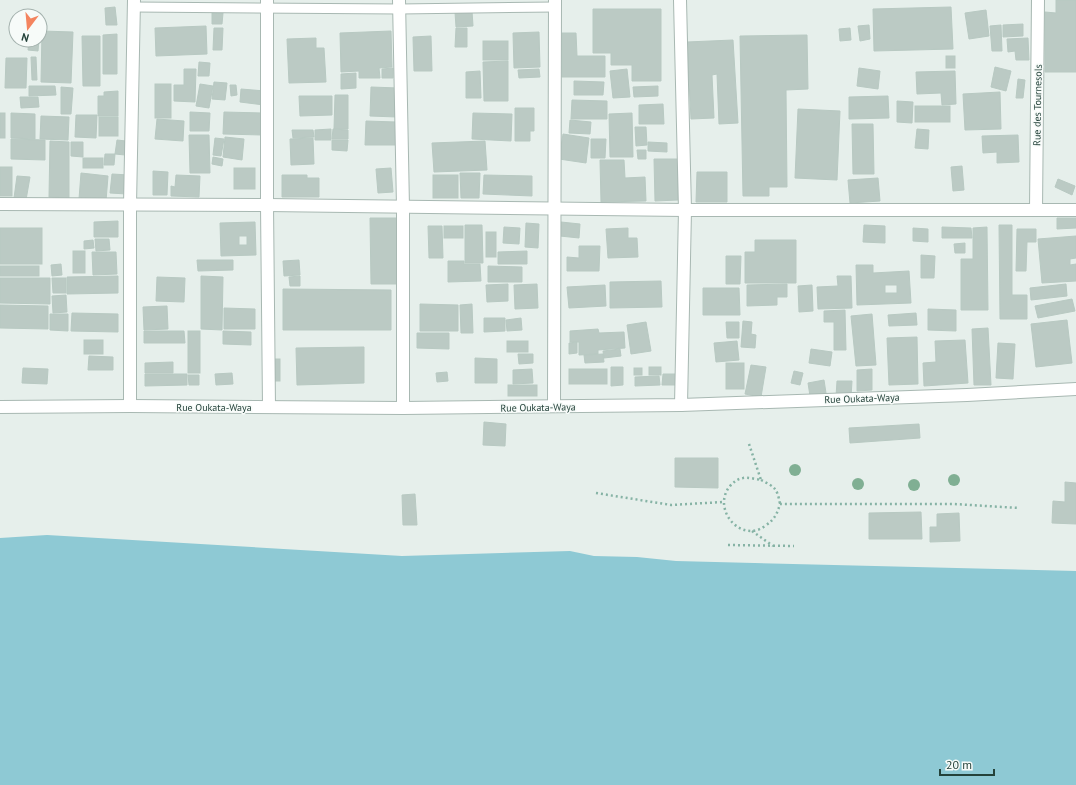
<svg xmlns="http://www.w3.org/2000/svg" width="1076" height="785" font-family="'PT Sans',sans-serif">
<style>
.water{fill:#8ec9d4}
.building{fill:#bbcac4;stroke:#b8c9c2;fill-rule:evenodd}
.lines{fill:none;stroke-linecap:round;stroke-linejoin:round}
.service-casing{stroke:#a8b8b2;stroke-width:11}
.minor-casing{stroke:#a8b8b2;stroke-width:14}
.path{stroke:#86b3a5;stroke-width:2.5;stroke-dasharray:2 3;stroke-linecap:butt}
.service{stroke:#fff;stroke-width:9}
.minor{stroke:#fff;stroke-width:12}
.tree{fill:#80af93}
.labels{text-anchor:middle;stroke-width:3;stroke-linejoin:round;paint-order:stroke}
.street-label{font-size:10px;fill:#24423a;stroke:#f7fbf9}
</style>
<rect width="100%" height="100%" fill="#e6efeb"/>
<polygon class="water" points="47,535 402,556 570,551 594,556 637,557 676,561 1076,571 1076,785 0,785 0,538"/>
<g class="building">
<polygon points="1056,0 1076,0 1076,72 1045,72 1045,12 1056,13"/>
<polygon points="115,7 117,25 106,25 105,8"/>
<polygon points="951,7 953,49 874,51 873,9"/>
<polygon points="593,9 661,9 661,81 632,81 632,65 611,65 611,53 593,53"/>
<polygon points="986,10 989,36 969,39 965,13"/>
<polygon points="472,11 473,26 456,27 455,12"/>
<polygon points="212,13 223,13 222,24 212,24"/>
<polygon points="1023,24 1023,36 1003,37 1003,25"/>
<polygon points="869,25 870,39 860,41 858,26"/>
<polygon points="1001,25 1002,51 992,51 990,26"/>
<polygon points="206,26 207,54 156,56 155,28"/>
<polygon points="214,28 223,28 222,50 213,50"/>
<polygon points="456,28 467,28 467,47 455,47"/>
<polygon points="850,28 851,40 840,41 839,29"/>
<polygon points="42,31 73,32 71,83 41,82"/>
<polygon points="391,31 392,67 379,68 380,78 359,78 359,71 341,72 340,33"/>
<polygon points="539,32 540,67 514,68 513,33"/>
<polygon points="562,33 576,33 577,56 605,56 605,77 562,77"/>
<polygon points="117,34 117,74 103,74 103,35"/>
<polygon points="807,35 808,89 786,90 787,187 769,187 769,196 743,196 740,36"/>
<polygon points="82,36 100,36 100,86 83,86"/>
<polygon points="431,36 432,71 414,71 413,37"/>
<polygon points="316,38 316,48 324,48 326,82 289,83 287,39"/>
<polygon points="1028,38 1029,60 1016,60 1015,51 1008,52 1007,39"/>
<polygon points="29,40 39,40 38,51 28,50"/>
<polygon points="733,40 738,123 719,124 717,74 712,75 714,118 691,119 687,42"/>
<rect x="483" y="41" width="25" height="19"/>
<rect x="946" y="56" width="9" height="12"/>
<polygon points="31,57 36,57 37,80 32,80"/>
<polygon points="6,58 27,58 26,88 5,88"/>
<polygon points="508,61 508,101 484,101 483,62"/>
<polygon points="199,62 210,63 209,76 198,76"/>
<polygon points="995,67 1011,71 1006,91 991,87"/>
<polygon points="393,68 393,78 382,78 382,69"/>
<polygon points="859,68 880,71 878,89 857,86"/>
<polygon points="184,69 196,69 195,102 174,101 174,85 184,85"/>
<polygon points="539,69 540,77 519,78 518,70"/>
<polygon points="627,69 630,97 613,98 610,71"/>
<polygon points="480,71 481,98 466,98 466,72"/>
<polygon points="955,71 956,104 942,105 941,93 917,94 916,72"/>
<polygon points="356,73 356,88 341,89 341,74"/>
<polygon points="1018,79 1025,80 1023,98 1016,98"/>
<polygon points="574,81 604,82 603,95 574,95"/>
<polygon points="214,82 227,83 225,100 212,99"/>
<rect x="155" y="84" width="16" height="34"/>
<polygon points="200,84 213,86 209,108 196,106"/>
<polygon points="230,85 236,85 237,95 231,96"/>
<polygon points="29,86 55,86 56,95 29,96"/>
<polygon points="658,86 658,96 634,97 633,87"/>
<polygon points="61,87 73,88 71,114 61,114"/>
<polygon points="371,87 398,88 397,117 370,116"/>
<polygon points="241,89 265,91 264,105 240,102"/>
<polygon points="118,91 118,116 98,116 98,96 104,96 104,92"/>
<polygon points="1000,92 1001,129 965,130 963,94"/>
<polygon points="335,95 348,95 348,129 334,129"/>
<polygon points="299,96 332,96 332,115 300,116"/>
<polygon points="888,96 889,118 849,119 849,97"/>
<polygon points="20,97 38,97 39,107 21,108"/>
<polygon points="572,100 607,101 607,119 571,119"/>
<polygon points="897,101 913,102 912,123 897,122"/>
<polygon points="663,104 664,124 639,124 639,105"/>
<rect x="915" y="106" width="35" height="16"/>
<polygon points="515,108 534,108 534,131 530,131 530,141 515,141"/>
<polygon points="798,109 840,111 837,180 795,178"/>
<polygon points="190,112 210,113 209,131 190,131"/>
<polygon points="224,112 262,113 262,135 223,134"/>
<rect x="0" y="113" width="5" height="25"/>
<polygon points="11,113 35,114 35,139 11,138"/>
<polygon points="473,113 512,114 511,141 472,139"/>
<polygon points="632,113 633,157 610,157 609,114"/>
<polygon points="76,115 97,115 96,138 75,137"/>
<polygon points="41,116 69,117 68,140 40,139"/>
<rect x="99" y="117" width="19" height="19"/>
<polygon points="157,119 184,121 183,141 155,139"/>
<polygon points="570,120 591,122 590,134 569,133"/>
<polygon points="366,121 396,122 396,145 365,145"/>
<polygon points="852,124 873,124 874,174 853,174"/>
<polygon points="635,127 646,127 647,145 636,146"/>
<polygon points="331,129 331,140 315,140 315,130"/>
<polygon points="333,129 348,130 348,139 332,139"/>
<polygon points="917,129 929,130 928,149 915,148"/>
<polygon points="292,130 313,130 314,137 293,138"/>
<polygon points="563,134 589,138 586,163 559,159"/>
<polygon points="189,135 209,135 210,173 190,173"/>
<polygon points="1018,135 1019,162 997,163 997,152 983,153 982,136"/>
<polygon points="225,137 244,139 242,160 223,157"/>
<polygon points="215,138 224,139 221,156 213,155"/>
<polygon points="313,138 314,164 291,165 290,139"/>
<polygon points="11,139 45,140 45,160 11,159"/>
<polygon points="591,139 606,139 605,158 591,158"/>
<polygon points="117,140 126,141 125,155 115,154"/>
<polygon points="332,140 348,140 347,151 332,150"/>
<polygon points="50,141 69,142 69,198 49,197"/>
<polygon points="485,141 487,170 434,172 432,143"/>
<polygon points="71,142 83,142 83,157 71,156"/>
<polygon points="648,142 667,143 667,152 648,151"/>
<polygon points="637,150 646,150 646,159 638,159"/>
<polygon points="105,154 115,154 114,165 104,165"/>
<polygon points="213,157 223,159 222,166 212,164"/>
<rect x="83" y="158" width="20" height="10"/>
<polygon points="654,159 678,159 678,200 655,201"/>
<polygon points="600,160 624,160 625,178 645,177 646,201 601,202"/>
<polygon points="962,166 964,190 953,191 951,167"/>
<rect x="0" y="167" width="12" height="29"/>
<rect x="234" y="168" width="21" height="21"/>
<polygon points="391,168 393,192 378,193 376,169"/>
<polygon points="153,171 168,172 167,195 153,195"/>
<polygon points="697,172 727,172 727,202 696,202"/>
<polygon points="81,173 108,176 106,201 79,199"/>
<polygon points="460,173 480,173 479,198 461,198"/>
<polygon points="112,174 129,175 127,194 110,193"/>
<polygon points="176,175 200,176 199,197 171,196 171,186 175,187"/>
<polygon points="282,175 307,175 307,178 319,178 319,197 282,197"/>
<rect x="433" y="175" width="25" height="23"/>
<polygon points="484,175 532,176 532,196 483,194"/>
<polygon points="17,176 30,177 26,200 14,198"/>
<polygon points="878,178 880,201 850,203 848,180"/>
<polygon points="1058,179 1075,186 1072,195 1055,187"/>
<polygon points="370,218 396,218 401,223 401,284 371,284"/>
<polygon points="1057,218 1076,218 1076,228 1057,229"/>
<polygon points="118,221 118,237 94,237 94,222"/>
<path d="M255 222 256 255 221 256 220 223ZM239 236H247V245H239Z"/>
<polygon points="561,222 580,224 579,238 560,236"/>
<polygon points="526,223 539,224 538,248 525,247"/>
<polygon points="465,225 482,225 483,263 465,263"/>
<polygon points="864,225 885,226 885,243 863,242"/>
<polygon points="999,225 1012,225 1012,295 1027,295 1027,319 1000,319"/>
<polygon points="428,226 442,226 443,258 429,258"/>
<rect x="444" y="226" width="19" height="12"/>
<polygon points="504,227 520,228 519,244 503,243"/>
<polygon points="942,227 971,228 972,238 942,238"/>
<polygon points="987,227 988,310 961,310 961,259 973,259 973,228"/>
<rect x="0" y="228" width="42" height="36"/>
<polygon points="628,228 628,238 637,238 638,257 608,258 606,229"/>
<polygon points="913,228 928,229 928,242 913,241"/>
<polygon points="1017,229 1036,229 1036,242 1027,242 1026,271 1016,271"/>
<rect x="486" y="232" width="10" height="25"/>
<polygon points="1076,236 1076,258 1070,259 1070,265 1076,264 1076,281 1042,283 1038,239"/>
<polygon points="95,239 109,239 110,250 96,251"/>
<polygon points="93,240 94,248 84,249 84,241"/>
<polygon points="755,240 796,240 796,283 745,283 745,252 755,252"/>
<polygon points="965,243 965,253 955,253 954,244"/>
<polygon points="579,246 600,246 599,271 567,271 567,257 579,258"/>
<rect x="73" y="251" width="12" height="22"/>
<polygon points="527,251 527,264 498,264 498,252"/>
<polygon points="92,252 116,252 117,274 93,275"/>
<polygon points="921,255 935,256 934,278 921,278"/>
<polygon points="726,256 741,256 740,284 726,284"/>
<polygon points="197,260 233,260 233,270 198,271"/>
<polygon points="299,260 300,275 284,276 283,261"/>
<polygon points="448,261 464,261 464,264 480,264 481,281 448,282"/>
<polygon points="61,264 62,275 52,276 51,265"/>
<path d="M856 265H873V273L909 271 911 303 857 305ZM885 285H897V293H885Z"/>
<rect x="0" y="266" width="39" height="10"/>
<polygon points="488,266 522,267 522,282 488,282"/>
<polygon points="118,276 118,293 67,294 67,277"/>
<polygon points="201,276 223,277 222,330 201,329"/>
<polygon points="300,276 300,286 290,286 289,277"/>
<polygon points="837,276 851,276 852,308 818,309 817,287 838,286"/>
<polygon points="157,277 185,278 184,302 156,301"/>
<polygon points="0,278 50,278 50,304 0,303"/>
<polygon points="52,278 66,278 66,293 53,293"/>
<polygon points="661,281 662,307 610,308 610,282"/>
<polygon points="508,284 508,301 487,302 486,285"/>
<polygon points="537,284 538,308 515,309 514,285"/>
<polygon points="787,284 787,297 777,297 777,305 747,306 747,285"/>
<polygon points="1066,284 1067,296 1031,300 1030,288"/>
<polygon points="605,285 606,306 569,308 567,287"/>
<polygon points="812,285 813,311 799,312 798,286"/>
<polygon points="703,288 739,288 740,315 703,315"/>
<polygon points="283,289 391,290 391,330 283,330"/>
<polygon points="66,295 67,312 53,313 52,296"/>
<polygon points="1072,299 1075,311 1038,318 1035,306"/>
<polygon points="420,304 458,305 458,331 420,331"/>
<polygon points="472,304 473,333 461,333 460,305"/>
<polygon points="0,305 48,306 48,329 0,328"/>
<polygon points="167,306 168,329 144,330 143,307"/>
<polygon points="224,308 255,309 255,329 224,329"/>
<polygon points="928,309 956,310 956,331 928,330"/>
<polygon points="845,310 846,350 834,350 834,322 824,322 824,311"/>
<polygon points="72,313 118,314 118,332 71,331"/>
<polygon points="916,313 917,325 889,326 888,315"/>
<polygon points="50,314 68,314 68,331 50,330"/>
<polygon points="872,314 876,365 856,366 851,316"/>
<polygon points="484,318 505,318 505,331 484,332"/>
<polygon points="521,318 522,330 507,331 506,320"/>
<polygon points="1067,320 1072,363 1036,367 1031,324"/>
<polygon points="743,321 752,322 751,334 756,335 755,348 741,347"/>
<polygon points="646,322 651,351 631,354 627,325"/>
<polygon points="726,322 739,322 739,338 727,338"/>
<polygon points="988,328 991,385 974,385 972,329"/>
<polygon points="598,329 599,333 624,332 625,348 598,350 598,354 579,355 579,342 570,342 570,331"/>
<polygon points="144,331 184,331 185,343 144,343"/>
<rect x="188" y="331" width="12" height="42"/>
<polygon points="223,331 251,332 251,345 223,344"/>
<polygon points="417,333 449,333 449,349 417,348"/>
<polygon points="917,337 918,384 889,385 887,338"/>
<rect x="84" y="340" width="19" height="14"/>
<polygon points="965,340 968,383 924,386 923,363 936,362 935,341"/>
<rect x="507" y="341" width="21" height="11"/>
<polygon points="737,341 739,360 716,362 714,343"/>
<polygon points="577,342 577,353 569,354 569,343"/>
<polygon points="998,343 1015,344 1013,379 996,378"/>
<polygon points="364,347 364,383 297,385 296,348"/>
<polygon points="620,349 621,356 604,358 603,351"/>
<polygon points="811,349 832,352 830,366 809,363"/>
<polygon points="518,354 533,354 533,363 519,364"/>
<polygon points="603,354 604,362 585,363 584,355"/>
<polygon points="89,356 113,357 113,370 88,370"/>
<polygon points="475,358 497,359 497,383 475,383"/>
<rect x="272" y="359" width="8" height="22"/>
<polygon points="173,362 173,373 145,373 145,363"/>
<rect x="726" y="363" width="18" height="26"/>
<polygon points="751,365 766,367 761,397 745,394"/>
<polygon points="611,367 623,367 623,385 611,386"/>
<rect x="649" y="367" width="12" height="8"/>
<polygon points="23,368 48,369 47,384 22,383"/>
<rect x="634" y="368" width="8" height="7"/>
<polygon points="532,369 533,383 513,384 513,370"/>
<rect x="569" y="369" width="38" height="15"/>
<polygon points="872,369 872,390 857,391 857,370"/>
<polygon points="794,371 803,373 800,385 791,383"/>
<polygon points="447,372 448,381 437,382 436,373"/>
<polygon points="232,373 233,384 216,385 215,374"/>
<polygon points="145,374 187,374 187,385 145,386"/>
<polygon points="663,374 679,374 679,385 662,385"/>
<polygon points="188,375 199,375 199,385 189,385"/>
<polygon points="659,376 660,385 635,386 635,377"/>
<polygon points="824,380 826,393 810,396 808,383"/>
<polygon points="837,381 852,381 851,397 836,397"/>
<rect x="508" y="385" width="29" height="11"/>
<polygon points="484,422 506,424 505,446 483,445"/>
<polygon points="919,424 920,438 850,443 849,428"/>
<polygon points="675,458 718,458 718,488 675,487"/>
<polygon points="1065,482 1076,483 1076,524 1052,523 1053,501 1065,502"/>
<polygon points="415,494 417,525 403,525 402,495"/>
<polygon points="921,512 922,539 869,539 869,513"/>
<polygon points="959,513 960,541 930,542 930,527 937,527 937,514"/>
</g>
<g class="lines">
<g class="service-casing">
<polyline id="service" points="134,7 400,9 555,7"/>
</g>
<g class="minor-casing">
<g id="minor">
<polyline points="267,0 267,205 269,407"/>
<polyline points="399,0 403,207 403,408"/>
<polyline points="680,0 685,210 681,405"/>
<polyline points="0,204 267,205 685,210 1076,210"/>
<polyline points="1036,210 1038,0"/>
<polyline points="130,406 130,205 134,0"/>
<polyline points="554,406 555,0"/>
<polyline points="0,407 130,406 403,408 681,405 967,395 1076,389"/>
</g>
</g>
<g class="path">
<path d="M749 444 761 480C755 479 748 477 743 478 737 479 734 482 730 486 711 509 741 544 765 526 775 519 777 514 780 504H954L1019 508"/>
<path d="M761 480C775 487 777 488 780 504"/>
<polyline points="596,493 671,505 723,502"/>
<polyline points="752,531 773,546"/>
<polyline points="728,545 794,546"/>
</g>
<use href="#service" class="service"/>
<use href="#minor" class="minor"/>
</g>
<g class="tree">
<circle cx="795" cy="470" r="6"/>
<circle cx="954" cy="480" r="6"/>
<circle cx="858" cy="484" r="6"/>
<circle cx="914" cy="485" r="6"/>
</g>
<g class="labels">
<g class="street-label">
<text transform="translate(1037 105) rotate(-89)" y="4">Rue des Tournesols</text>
<text transform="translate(862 398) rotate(-2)" y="4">Rue Oukata-Waya</text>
<text x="214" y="411">Rue Oukata-Waya</text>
<text transform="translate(538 407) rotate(-1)" y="4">Rue Oukata-Waya</text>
</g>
</g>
<g transform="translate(28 28) rotate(196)"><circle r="19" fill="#f7fbf9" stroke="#a3b1ad"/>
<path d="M0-3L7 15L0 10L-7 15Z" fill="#f4845f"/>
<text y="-6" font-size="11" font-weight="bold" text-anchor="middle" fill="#24423a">N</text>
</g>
<path d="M940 769v6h54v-6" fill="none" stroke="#24423a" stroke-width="2"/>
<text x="946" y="769" font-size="12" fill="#24423a" stroke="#f7fbf9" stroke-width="3" paint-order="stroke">20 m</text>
</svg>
